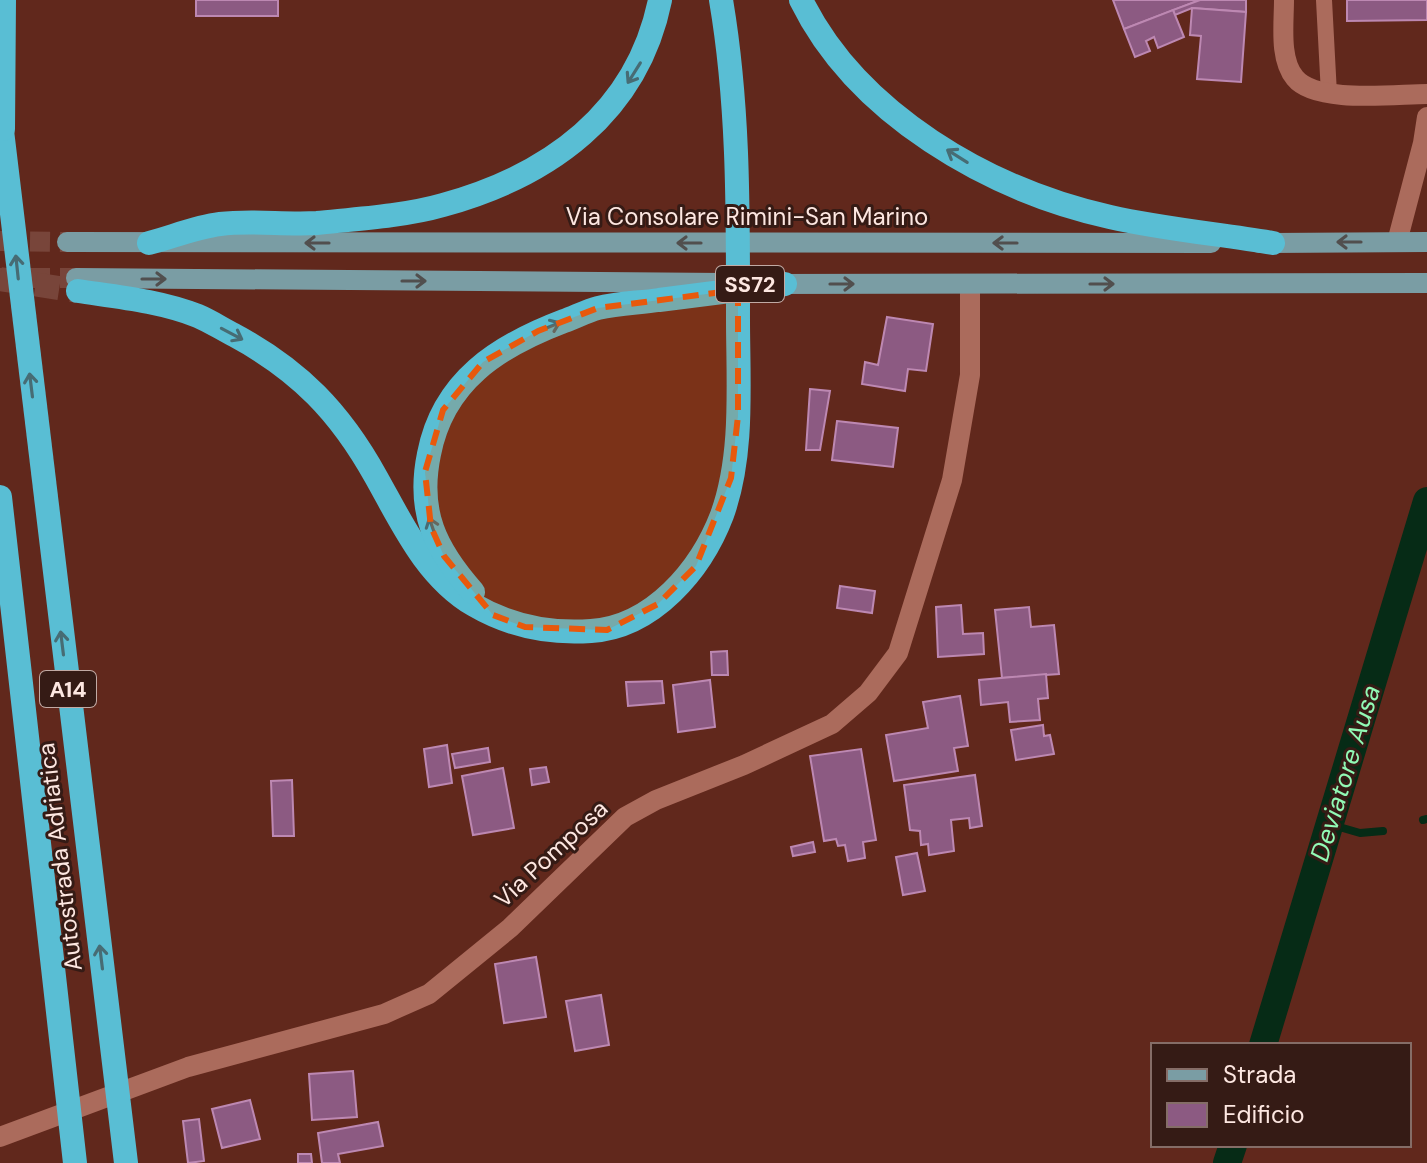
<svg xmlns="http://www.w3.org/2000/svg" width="1427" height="1163" font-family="'DM Sans',sans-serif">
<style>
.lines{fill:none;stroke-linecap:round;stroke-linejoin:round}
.stream{stroke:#062b16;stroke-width:8}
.canal{stroke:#062b16;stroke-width:28}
.building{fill:#8c5a82;stroke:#bd88b2;stroke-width:2}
.primary-tunnel{stroke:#78453a;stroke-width:20;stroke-dasharray:20 10;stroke-linecap:butt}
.highway-tunnel{stroke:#78453a;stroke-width:24;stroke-dasharray:24 12;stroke-linecap:butt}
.lane{stroke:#ab6b5c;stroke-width:16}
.street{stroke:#ab6b5c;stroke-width:20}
.primary{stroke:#7a9da4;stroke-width:20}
.highway{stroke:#59bed4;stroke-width:24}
.oneway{stroke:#476c74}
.oneway2{stroke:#514f4e}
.marked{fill:#e8590c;fill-opacity:0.2;stroke:#e8590c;stroke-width:6;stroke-dasharray:16 10;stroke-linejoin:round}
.labels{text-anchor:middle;stroke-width:6;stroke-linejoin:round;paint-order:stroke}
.shield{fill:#351b15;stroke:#c1aaa4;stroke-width:2}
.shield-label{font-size:22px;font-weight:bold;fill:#fde7e1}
.street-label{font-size:24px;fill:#fde7e1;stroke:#351b15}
.water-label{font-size:26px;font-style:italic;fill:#91fab5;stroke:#351b15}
</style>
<rect width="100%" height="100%" fill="#61281c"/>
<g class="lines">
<g class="stream">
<polyline points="1423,820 1427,819"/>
<polyline points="1329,824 1360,833 1383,831"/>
</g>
<g class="canal">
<polyline points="1263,1045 1427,501"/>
<polyline points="1227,1163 1233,1145"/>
</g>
</g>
<g class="building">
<rect x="196" y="0" width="82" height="16"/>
<polygon points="1113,0 1200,0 1124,29"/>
<polygon points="1200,0 1246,0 1246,12 1192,8 1175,15 1173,10"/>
<polygon points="1347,0 1427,0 1427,20 1347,21"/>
<polygon points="1192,8 1246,12 1241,82 1197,79 1201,36 1190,35"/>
<polygon points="1173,10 1184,37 1158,48 1154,37 1146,41 1150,51 1135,57 1124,29"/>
<polygon points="887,317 933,324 926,371 908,369 905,391 862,384 865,362 878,365"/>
<polygon points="810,389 830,391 820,450 806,450"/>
<polygon points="837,421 898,428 893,467 832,460"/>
<polygon points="840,586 875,591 872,613 837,608"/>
<polygon points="961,605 963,634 983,633 984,654 938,657 936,607"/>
<polygon points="1029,607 1031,627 1054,625 1059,674 1002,678 995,610"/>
<polygon points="727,651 728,675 712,675 711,652"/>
<polygon points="1046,674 1048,698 1038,699 1040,720 1010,722 1008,702 981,705 979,680"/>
<polygon points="710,680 715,727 678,732 673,685"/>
<polygon points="662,681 664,703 628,706 626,682"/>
<polygon points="960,696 968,746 954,748 958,771 894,781 886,735 928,728 923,702"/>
<polygon points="1043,725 1044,736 1050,735 1054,754 1016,760 1011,730"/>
<polygon points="447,745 452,783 429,787 424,749"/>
<polygon points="488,748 490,762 455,768 452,754"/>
<polygon points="861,749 876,840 863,842 865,858 848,861 845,845 838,846 836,839 824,841 810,756"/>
<polygon points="546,767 549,782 532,785 530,769"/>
<polygon points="503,768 514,828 473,835 462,776"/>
<polygon points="975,775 982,826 970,828 969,818 951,820 954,851 929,855 928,844 921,845 920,831 910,830 904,785"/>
<polygon points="292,780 294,836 273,836 271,781"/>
<polygon points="813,842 815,852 793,856 791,847"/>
<polygon points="917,853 925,891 903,895 896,857"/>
<polygon points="536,957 546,1017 504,1023 495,964"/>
<polygon points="601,995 609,1045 575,1051 566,1001"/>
<polygon points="353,1071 357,1117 312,1120 309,1074"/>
<polygon points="250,1100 260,1139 222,1148 212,1109"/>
<polygon points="199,1119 204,1161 188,1163 183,1121"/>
<polygon points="378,1122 383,1146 338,1154 340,1163 322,1163 318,1133"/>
<polygon points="298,1154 311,1154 312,1163 298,1163"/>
</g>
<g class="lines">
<g class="primary-tunnel">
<polyline points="0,241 67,242"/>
<polyline points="0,278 76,278"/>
</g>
<polyline class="highway-tunnel" points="0,279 78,291"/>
<polyline class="lane" points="1324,0 1329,94"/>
<g class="street">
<path d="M1284 0C1284 24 1279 59 1295 78 1316 104 1395 94 1427 94"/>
<polyline points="1397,242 1423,143 1427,117"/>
<polyline points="0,1137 188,1067 384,1014 429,994 510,928 625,817 656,800 744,765 832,724 868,693 898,653 952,480 970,375 970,284"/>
</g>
<g class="primary">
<polyline points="67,242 1211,243"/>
<polyline points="1259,243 1427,242"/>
<polyline points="76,278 724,283"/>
<polyline points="772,284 1427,283"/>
</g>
<g class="highway">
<path d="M801 0C857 114 989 190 1110 217 1163 229 1219 234 1273 243"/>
<polyline points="0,114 126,1163"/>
<polyline points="3,129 4,0"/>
<path d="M149 243C172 237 196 227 220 224 252 220 285 225 317 223 356 219 405 216 443 205 549 176 637 113 660 0"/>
<path d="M78 291C118 297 160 301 198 316 210 321 222 329 234 335 299 370 340 412 376 477 402 523 426 577 474 605 510 626 549 634 591 631 653 627 701 570 722 515 744 454 738 383 738 319 738 212 739 106 721 0"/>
<polyline points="0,497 75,1163"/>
<path d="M473 592C435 549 417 512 429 454 443 381 498 346 564 321 575 317 587 311 598 308 618 303 639 303 659 300 701 295 743 289 785 284"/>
</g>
</g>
<defs><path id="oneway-shaft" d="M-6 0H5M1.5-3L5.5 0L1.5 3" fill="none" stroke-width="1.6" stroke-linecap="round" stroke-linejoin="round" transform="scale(2)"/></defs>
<g class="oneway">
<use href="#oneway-shaft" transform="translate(634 73) rotate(122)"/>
<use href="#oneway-shaft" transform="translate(957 156) rotate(-148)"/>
<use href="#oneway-shaft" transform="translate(17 267) rotate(-96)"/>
<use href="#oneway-shaft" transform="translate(549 327) rotate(-22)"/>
<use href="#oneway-shaft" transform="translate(232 334) rotate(28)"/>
<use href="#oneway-shaft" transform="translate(31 385) rotate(-97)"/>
<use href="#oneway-shaft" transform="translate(433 529) rotate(-109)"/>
<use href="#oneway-shaft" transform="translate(62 643) rotate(-97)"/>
<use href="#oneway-shaft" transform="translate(101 957) rotate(-97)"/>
</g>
<g class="oneway2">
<use href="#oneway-shaft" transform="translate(1349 242) rotate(180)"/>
<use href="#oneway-shaft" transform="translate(317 243) rotate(180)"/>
<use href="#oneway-shaft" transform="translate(689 243) rotate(180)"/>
<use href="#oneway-shaft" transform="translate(1005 243) rotate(180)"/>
<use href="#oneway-shaft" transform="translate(154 279)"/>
<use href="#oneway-shaft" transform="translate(414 281)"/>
<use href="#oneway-shaft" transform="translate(842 284)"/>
<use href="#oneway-shaft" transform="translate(1102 284)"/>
</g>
<path class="marked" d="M738 290V416L731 478 696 566 658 604 607 630 525 627 493 615 444 556 431 527 425 472 443 410 483 362 538 331 598 308Z"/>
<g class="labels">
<g class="shield">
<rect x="716" y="266" width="68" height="36" rx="6"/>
<rect x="40" y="671" width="56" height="36" rx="6"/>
</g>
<g class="shield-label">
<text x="750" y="292">SS72</text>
<text x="68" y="697">A14</text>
</g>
<g class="street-label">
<text x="747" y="225">Via Consolare Rimini-San Marino</text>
<text transform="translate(551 854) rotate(-43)" y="8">Via Pomposa</text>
<text transform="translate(60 857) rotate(-97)" y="8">Autostrada Adriatica</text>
</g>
<g class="water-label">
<text transform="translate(1345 773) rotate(-73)" y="9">Deviatore Ausa</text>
</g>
</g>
<rect x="1151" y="1043" width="260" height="104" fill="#351b15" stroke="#856d67" stroke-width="2"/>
<rect x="1167" y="1069" width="40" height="12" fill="#7a9da4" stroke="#856d67" stroke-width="2"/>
<text x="1223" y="1083" font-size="24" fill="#fde7e1">Strada</text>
<rect x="1167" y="1103" width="40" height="24" fill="#8c5a82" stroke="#856d67" stroke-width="2"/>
<text x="1223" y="1123" font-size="24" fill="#fde7e1">Edificio</text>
</svg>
